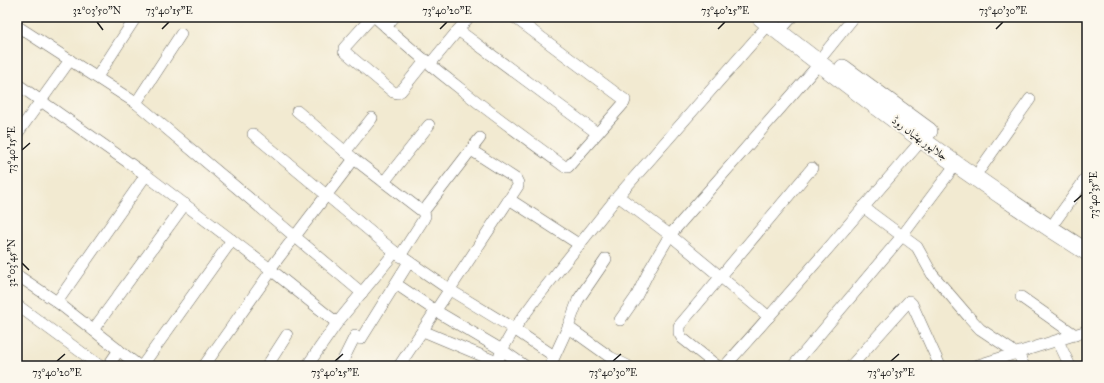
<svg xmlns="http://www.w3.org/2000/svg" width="1104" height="383" font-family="'IM FELL Great Primer',Amiri,serif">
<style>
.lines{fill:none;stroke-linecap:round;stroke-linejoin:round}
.street-casing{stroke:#67645b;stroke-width:12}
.primary-casing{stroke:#67645b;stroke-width:18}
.street{stroke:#fff;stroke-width:11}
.primary{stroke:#fff;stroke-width:17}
.ticks{fill:none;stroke:#1c1c1c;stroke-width:1.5}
.labels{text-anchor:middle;stroke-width:4;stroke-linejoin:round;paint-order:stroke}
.street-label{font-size:11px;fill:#1c1c1c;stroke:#fbf7ec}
.neatline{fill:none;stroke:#1c1c1c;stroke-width:1.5}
.ticks-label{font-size:10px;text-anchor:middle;fill:#1c1c1c}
</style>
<rect width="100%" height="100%" fill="#fbf7ec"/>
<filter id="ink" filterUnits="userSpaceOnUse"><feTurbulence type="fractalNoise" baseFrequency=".025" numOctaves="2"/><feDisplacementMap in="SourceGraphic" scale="8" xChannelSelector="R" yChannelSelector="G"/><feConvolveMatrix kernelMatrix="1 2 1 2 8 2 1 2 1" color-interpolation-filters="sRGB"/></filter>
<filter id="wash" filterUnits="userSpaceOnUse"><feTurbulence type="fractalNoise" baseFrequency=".012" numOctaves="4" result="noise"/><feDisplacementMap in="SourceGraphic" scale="16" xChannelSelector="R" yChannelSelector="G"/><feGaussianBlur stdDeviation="0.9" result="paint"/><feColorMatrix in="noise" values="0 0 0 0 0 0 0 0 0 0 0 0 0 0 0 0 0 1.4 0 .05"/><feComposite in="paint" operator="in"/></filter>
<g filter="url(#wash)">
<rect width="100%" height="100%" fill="#f2ead1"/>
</g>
<g filter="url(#ink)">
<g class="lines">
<g class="street-casing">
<g id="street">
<polyline points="372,17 344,48 344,51 393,92 397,93 401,91 426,60"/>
<path d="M375 17C434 71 500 120 565 167H568L624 103 625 100 514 17"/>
<polyline points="785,25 792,17"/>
<polyline points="17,26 136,103 362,293"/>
<polyline points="386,27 394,17"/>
<polyline points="458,30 597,133"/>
<polyline points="824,54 854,17"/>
<polyline points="430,64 469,17"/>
<polyline points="97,77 136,17"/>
<polyline points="17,84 146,175 270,269 337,323"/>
<polyline points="136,103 181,34"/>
<polyline points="297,111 354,159 423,212 425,216 423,220 400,256"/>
<polyline points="17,134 70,60"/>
<polyline points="253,134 395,252 450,290 514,329 554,356"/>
<polyline points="345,152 372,118"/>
<polyline points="981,168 1030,99"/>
<polyline points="384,182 429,125"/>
<polyline points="618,196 670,235 769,317"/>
<polyline points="509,199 580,245"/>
<polyline points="863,207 917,247 932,274 969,317 980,329 1010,349 1015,354"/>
<polyline points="423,212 480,138"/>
<polyline points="1056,220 1087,177"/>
<polyline points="17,275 57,302 139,366"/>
<polyline points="396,284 436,311 502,350 525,366"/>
<polyline points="1021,297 1075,335"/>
<polyline points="57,302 146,175"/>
<polyline points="17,305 100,366"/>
<polyline points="620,320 636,297 650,269 670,235 819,64"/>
<polyline points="568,327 610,357 628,366"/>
<polyline points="93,330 185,204"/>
<polyline points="423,331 497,362"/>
<polyline points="1058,341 1070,366"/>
<polyline points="1018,353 1024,366"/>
<polyline points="108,366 119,350"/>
<polyline points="142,366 232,240"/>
<polyline points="204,366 269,274 270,269 354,159"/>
<polyline points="267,366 287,335"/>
<polyline points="307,366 337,323 395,252"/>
<polyline points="340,366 355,336 361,339 409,262"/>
<polyline points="399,366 518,186 518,183 516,179 471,150"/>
<polyline points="496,366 502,350 514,329 536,299 618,196 769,24"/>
<polyline points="550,366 568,327 578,300 606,259"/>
<polyline points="717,366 682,338 679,333 679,326 812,168"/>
<path d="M725 366C792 292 856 215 922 140"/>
<polyline points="793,366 902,236 956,164"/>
<polyline points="851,366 909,301 912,304 940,366"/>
<polyline points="975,366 1087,331"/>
</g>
</g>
<g class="primary-casing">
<g id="primary">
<path d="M760 17C865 100 973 180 1087 252"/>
<polyline points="843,68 929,131"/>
</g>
</g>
<use href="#street" class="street"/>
<use href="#primary" class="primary"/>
</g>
</g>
<path class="ticks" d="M97 22 103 30M162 29 169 22M440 29 447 22M718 29 725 22M996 29 1003 22M22 150 30 143M1074 202 1082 195M22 263 29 270M57 361 65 354M335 361 343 354M613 361 621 354M891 361 899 354"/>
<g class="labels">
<g class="street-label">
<text transform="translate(920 138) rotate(36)" y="4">جلالپور بھٹیاں روڈ</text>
</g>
</g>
<rect width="1104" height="383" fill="none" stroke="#fbf7ec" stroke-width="44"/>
<rect x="22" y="22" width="1060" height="339" class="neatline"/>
<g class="ticks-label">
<text x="97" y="14">32°03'50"N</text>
<text x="169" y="14">73°40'15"E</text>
<text x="447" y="14">73°40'20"E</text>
<text x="725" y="14">73°40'25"E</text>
<text x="1003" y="14">73°40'30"E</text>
<text transform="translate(11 150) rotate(-90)" y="4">73°40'15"E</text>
<text transform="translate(1093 195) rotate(-90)" y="4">73°40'35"E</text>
<text transform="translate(11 263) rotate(-90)" y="4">32°03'45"N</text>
<text x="57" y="376">73°40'20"E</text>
<text x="335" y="376">73°40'25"E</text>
<text x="613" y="376">73°40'30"E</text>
<text x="891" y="376">73°40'35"E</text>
</g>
</svg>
